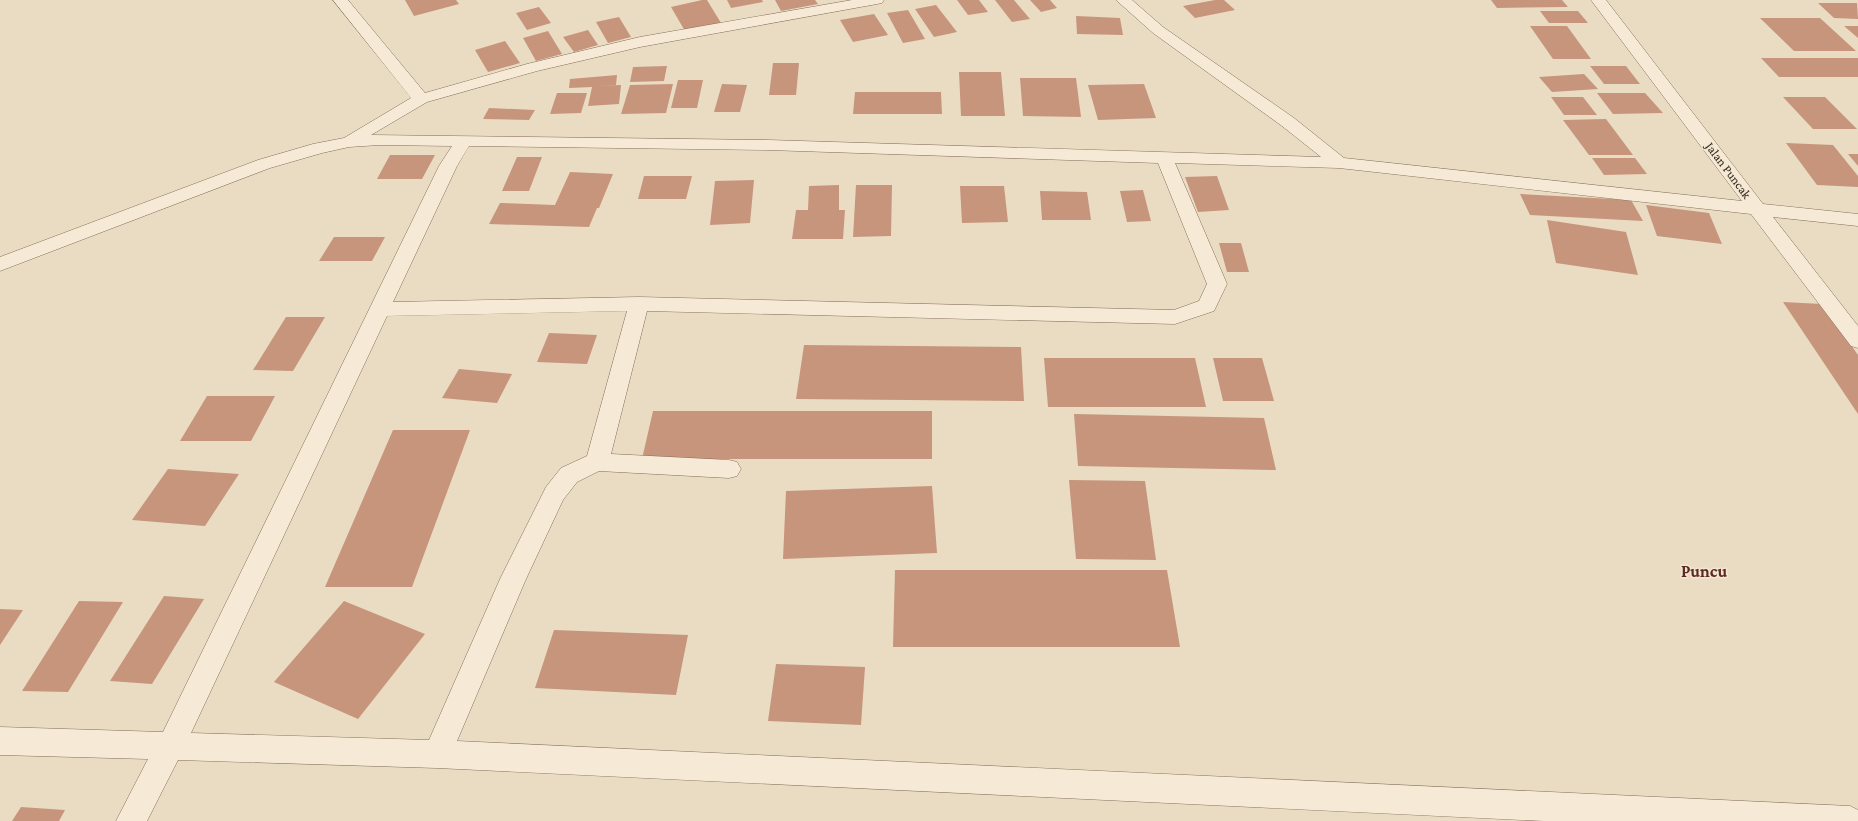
<svg xmlns="http://www.w3.org/2000/svg" width="1858" height="821" font-family="'Crimson Pro',serif">
<style>
.building{fill:#c6957c}
.lines{fill:none;stroke-linecap:round;stroke-linejoin:round}
.minor-casing{stroke:#836d5c;stroke-width:1}
.minor{fill:#f6ead6;fill-rule:evenodd}
.labels{text-anchor:middle;stroke-width:3;stroke-linejoin:round;paint-order:stroke}
.street-label{font-size:13px;fill:#34271e;stroke:#f2e7d2}
.district-label{font-size:17px;font-weight:bold;fill:#5e2921;stroke:#f2e7d2}
</style>
<rect width="100%" height="100%" fill="#eadcc3"/>
<g class="building">
<polygon points="405,0 456,0 459,4 414,16"/>
<polygon points="702,0 707,0 721,23 685,31 671,7"/>
<polygon points="727,0 762,0 763,2 731,8"/>
<polygon points="775,0 815,0 818,4 781,11"/>
<polygon points="957,0 979,0 988,12 968,15"/>
<polygon points="995,0 1014,0 1030,19 1012,22"/>
<polygon points="1030,0 1050,0 1057,8 1041,12"/>
<polygon points="1215,0 1224,0 1235,10 1195,18 1183,6"/>
<polygon points="1491,0 1562,0 1568,7 1497,8"/>
<polygon points="1818,3 1857,3 1858,19 1834,18"/>
<polygon points="936,5 957,32 934,37 915,9"/>
<polygon points="539,7 551,23 527,30 516,13"/>
<polygon points="908,10 925,39 903,43 887,13"/>
<polygon points="1540,11 1578,11 1588,23 1549,23"/>
<polygon points="874,14 888,35 853,42 840,20"/>
<polygon points="1076,16 1120,18 1123,35 1077,34"/>
<polygon points="619,17 631,37 608,43 596,22"/>
<polygon points="1760,18 1820,18 1856,51 1794,51"/>
<polygon points="1530,26 1567,26 1591,59 1553,59"/>
<polygon points="1844,26 1858,26 1858,38"/>
<polygon points="588,30 598,45 574,52 563,37"/>
<polygon points="548,31 562,54 536,61 523,38"/>
<polygon points="505,41 520,63 488,72 475,50"/>
<polygon points="1761,58 1858,58 1858,77 1779,77"/>
<polygon points="773,63 799,63 796,95 769,95"/>
<polygon points="667,66 664,81 630,82 633,67"/>
<polygon points="1590,66 1626,66 1640,84 1604,84"/>
<polygon points="959,72 1001,72 1005,116 961,116"/>
<polygon points="1584,74 1598,89 1552,92 1539,77"/>
<polygon points="617,75 616,85 594,86 621,85 619,104 588,106 592,87 569,88 570,79"/>
<polygon points="1020,78 1076,78 1081,117 1023,116"/>
<polygon points="678,80 703,80 697,108 671,108"/>
<polygon points="673,84 666,113 621,114 630,85"/>
<polygon points="722,84 747,85 740,112 714,112"/>
<polygon points="1144,84 1156,118 1098,120 1088,85"/>
<polygon points="855,92 941,92 942,114 853,114"/>
<polygon points="557,93 587,93 581,113 550,114"/>
<polygon points="1597,93 1645,93 1663,113 1613,114"/>
<polygon points="1551,97 1583,97 1597,115 1564,115"/>
<polygon points="1783,97 1825,97 1857,129 1813,129"/>
<polygon points="489,108 535,110 529,120 483,119"/>
<polygon points="1606,119 1633,155 1589,155 1563,120"/>
<polygon points="1786,143 1833,145 1858,176 1858,187 1817,185"/>
<polygon points="1848,154 1858,154 1858,166"/>
<polygon points="390,155 435,155 422,179 377,179"/>
<polygon points="517,157 542,157 529,191 502,191"/>
<polygon points="1592,158 1635,158 1647,174 1604,175"/>
<polygon points="570,172 613,174 599,208 597,208 589,227 489,224 500,203 555,205"/>
<polygon points="644,176 692,176 686,199 638,199"/>
<polygon points="1217,176 1229,210 1198,212 1185,177"/>
<polygon points="754,180 750,223 710,225 715,181"/>
<polygon points="839,185 839,210 845,210 843,239 792,239 796,210 808,210 809,186"/>
<polygon points="856,185 892,185 891,236 853,237"/>
<polygon points="960,186 1004,186 1008,222 962,223"/>
<polygon points="1143,190 1151,221 1127,222 1120,191"/>
<polygon points="1040,191 1087,192 1091,220 1042,220"/>
<polygon points="1520,194 1631,200 1643,221 1530,215"/>
<polygon points="1646,205 1709,213 1722,244 1657,236"/>
<polygon points="1547,220 1626,232 1638,275 1556,263"/>
<polygon points="334,237 385,237 372,261 319,261"/>
<polygon points="1219,243 1241,243 1249,272 1227,272"/>
<polygon points="1783,302 1822,304 1858,355 1858,414"/>
<polygon points="286,317 325,317 293,371 253,370"/>
<polygon points="549,333 597,335 587,364 537,362"/>
<polygon points="804,345 1021,347 1024,401 796,399"/>
<polygon points="1044,358 1195,358 1206,407 1048,407"/>
<polygon points="1213,358 1262,358 1274,401 1223,401"/>
<polygon points="459,369 512,374 497,403 442,398"/>
<polygon points="207,396 275,396 251,441 180,441"/>
<polygon points="653,411 932,411 932,459 642,459"/>
<polygon points="1074,414 1264,418 1276,470 1078,466"/>
<polygon points="393,430 470,430 412,587 325,587"/>
<polygon points="168,469 239,474 205,526 132,520"/>
<polygon points="1069,480 1145,481 1156,560 1076,559"/>
<polygon points="932,486 937,553 783,559 786,491"/>
<polygon points="895,570 1167,570 1180,647 893,647"/>
<polygon points="164,596 204,599 152,684 110,681"/>
<polygon points="79,601 123,602 68,692 22,691"/>
<polygon points="344,601 425,634 358,719 274,682"/>
<polygon points="0,609 23,610 0,645"/>
<polygon points="554,630 688,635 676,695 535,688"/>
<polygon points="776,664 865,667 861,725 768,721"/>
<polygon points="21,807 65,810 59,821 12,821"/>
</g>
<g class="lines">
<g class="minor-casing">
<path id="minor" d="M333 0H348L425 93 527 64 640 37 852 0H884L882 3 877 4 640 47 537 71 427 102 371 135 768 140 1321 157 1282 126 1153 33 1116 0H1132L1163 27 1294 118 1344 158 1742 201 1591 0H1606L1763 204 1858 214V226L1773 217 1858 326V348L1851 346 1751 214 1339 168 1175 163 1227 284 1214 311 1175 324 647 311 611 454 729 460 737 462 741 469 737 476 729 478 599 471 577 482 563 500 526 579 457 741 1850 806 1858 810V821H1544L437 768 178 760 147 821H116L148 759 0 755V727L163 732 439 166 452 146 379 145 349 147 322 153 270 168 0 271V257L258 160 313 144 344 138 411 98ZM469 146 768 150 1158 163 1207 284 1199 301 1174 310 639 297 393 302 457 166ZM627 311 587 456 561 468 546 487 500 579 429 740 191 733 387 316Z"/>
</g>
<use href="#minor" class="minor"/>
</g>
<g class="labels">
<g class="street-label">
<text transform="translate(1729 170) rotate(53)" y="5">Jalan Puncak</text>
</g>
<g class="district-label">
<text x="1704" y="577">Puncu</text>
</g>
</g>
</svg>
